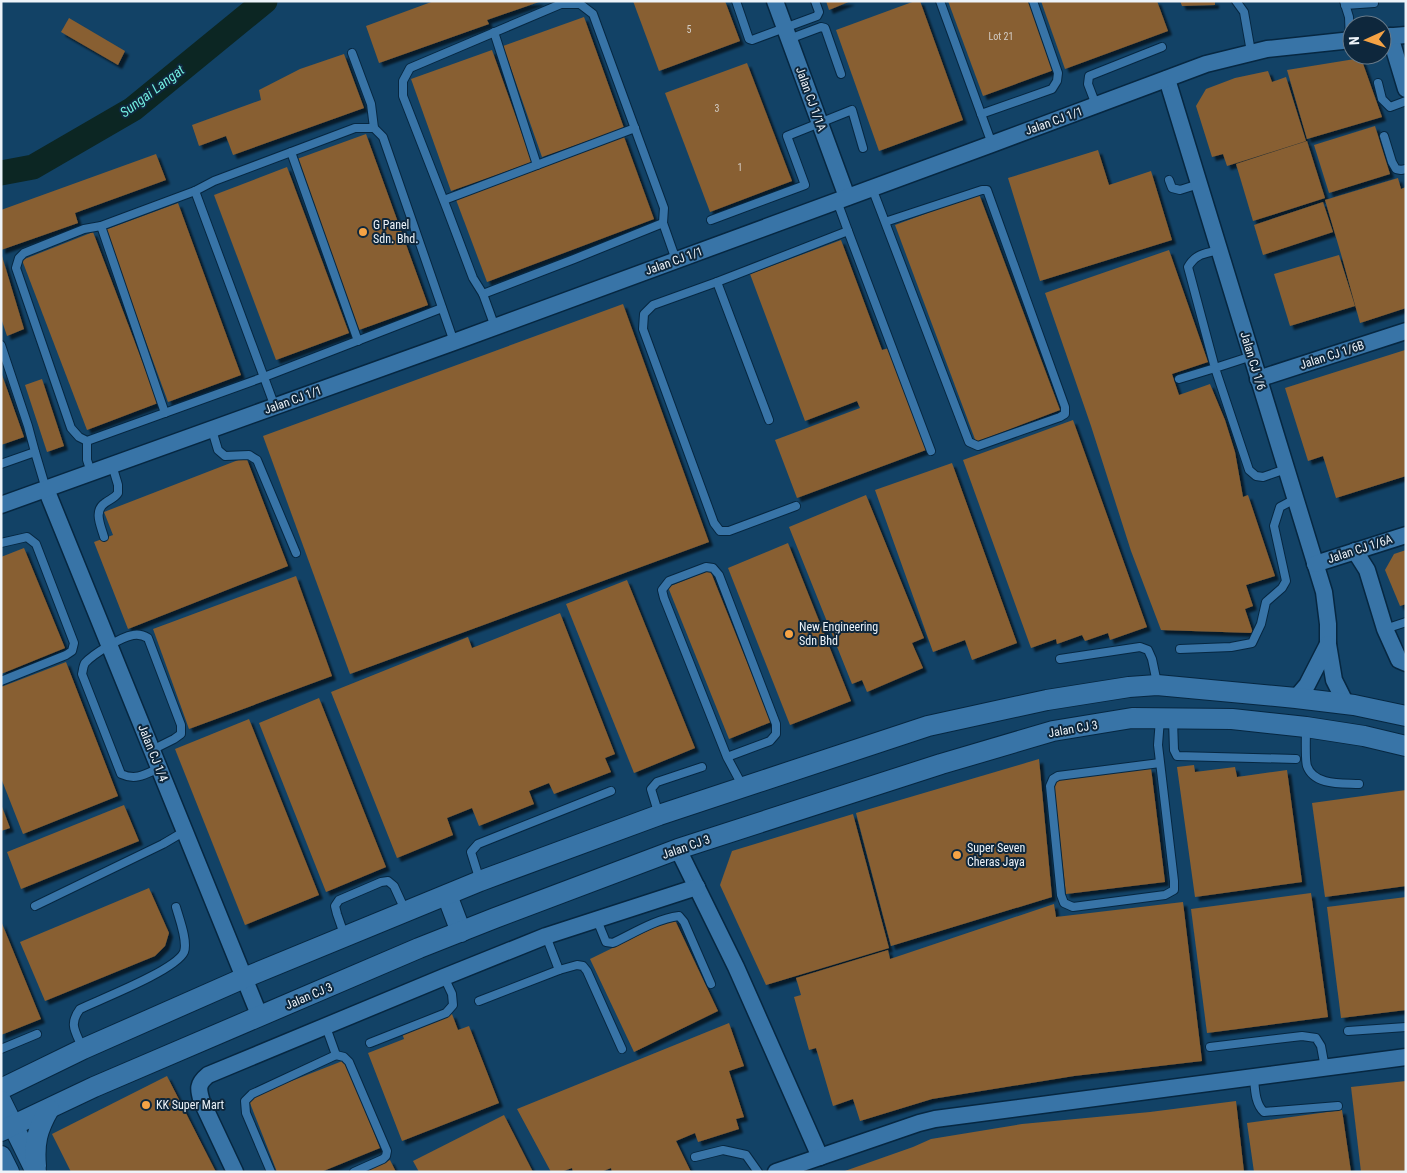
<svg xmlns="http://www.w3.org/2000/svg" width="1407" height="1173" font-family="'Roboto Condensed',sans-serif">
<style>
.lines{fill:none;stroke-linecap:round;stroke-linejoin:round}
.river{stroke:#0c2623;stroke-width:25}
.building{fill:#885f32;filter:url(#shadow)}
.service-casing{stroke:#062741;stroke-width:10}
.minor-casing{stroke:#062741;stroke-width:19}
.tertiary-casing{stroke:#062741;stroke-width:22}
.service{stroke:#3874a7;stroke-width:8}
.minor{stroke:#3874a7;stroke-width:16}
.tertiary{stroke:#3874a7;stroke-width:20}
.poi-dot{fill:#f5a345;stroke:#0e273c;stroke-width:2}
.labels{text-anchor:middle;stroke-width:4;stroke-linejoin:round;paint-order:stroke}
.number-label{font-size:10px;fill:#d4cec7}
.street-label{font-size:12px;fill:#edf3f9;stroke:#0e273c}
.poi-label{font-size:12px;fill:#edf3f9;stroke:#0e273c;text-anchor:start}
.water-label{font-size:14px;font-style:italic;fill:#71ebde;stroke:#0e273c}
</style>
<defs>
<filter id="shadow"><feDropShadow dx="4" dy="4" stdDeviation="1" flood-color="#0009"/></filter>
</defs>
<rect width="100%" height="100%" fill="#124266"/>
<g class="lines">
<polyline class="river" points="1,173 33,167 133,109 265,1"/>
</g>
<g class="building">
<polygon points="434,1 539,1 539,2 487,20 489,24 379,63 366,26"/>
<polygon points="633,1 725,1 740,41 659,71"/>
<polygon points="826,1 851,1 829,10"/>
<polygon points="915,1 920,1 963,120 879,151 836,30"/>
<polygon points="948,1 1029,1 1054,70 983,96"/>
<polygon points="1041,1 1157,1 1168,31 1065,69"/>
<polygon points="1180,1 1215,1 1215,5 1182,6"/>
<polygon points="584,17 624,128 542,157 503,46"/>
<polygon points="69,18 125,51 118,65 61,32"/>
<polygon points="492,50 532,162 451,191 411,79"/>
<polygon points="344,54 364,108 233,155 226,136 199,146 192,125 261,100 259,90 300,69"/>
<polygon points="1361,58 1382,117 1307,139 1287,70"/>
<polygon points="747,63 792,181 710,212 665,93"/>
<polygon points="1268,71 1272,82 1286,77 1306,141 1227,166 1223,154 1212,157 1196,106 1206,89 1235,78"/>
<polygon points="1375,126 1390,174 1329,193 1314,145"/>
<polygon points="366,134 428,305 359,330 297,159"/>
<polygon points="623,134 654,219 487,282 455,197"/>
<polygon points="1307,141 1325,198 1253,221 1236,164"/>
<polygon points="1098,150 1109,185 1151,171 1172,240 1040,281 1008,178"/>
<polygon points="156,154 166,180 75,213 78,223 1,250 1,210"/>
<polygon points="287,167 349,333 276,360 214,195"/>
<polygon points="1398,178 1401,189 1406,187 1406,308 1360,323 1343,261 1325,200"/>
<polygon points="979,194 1060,410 976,442 895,225"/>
<polygon points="1323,202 1333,232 1263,255 1254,225"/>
<polygon points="178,203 241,375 168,402 105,230"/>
<polygon points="93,232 158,403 87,430 22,260"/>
<polygon points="841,240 882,350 889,348 926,450 797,498 775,440 860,408 857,401 805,421 750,274"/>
<polygon points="1169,250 1208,362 1172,374 1179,395 1210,384 1225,420 1235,452 1243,497 1248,495 1275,576 1246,585 1253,606 1245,609 1253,633 1161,630 1131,551 1091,426 1045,293"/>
<polygon points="1339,255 1355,306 1290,326 1274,274"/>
<polygon points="2,256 24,329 7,336 1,318"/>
<polygon points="623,304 709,542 350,674 263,436"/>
<polygon points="1405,350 1406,476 1336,498 1323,456 1308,461 1285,388"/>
<polygon points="1,372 24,437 1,445"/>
<polygon points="42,379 64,446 47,452 25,385"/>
<polygon points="1073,420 1147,627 1110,640 1108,633 1085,641 1082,635 1057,644 1056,639 1031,648 963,460"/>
<polygon points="246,457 288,566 128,629 94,542 113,535 104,512"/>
<polygon points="952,463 1017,643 972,660 965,640 933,652 875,490"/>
<polygon points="866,495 924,638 912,643 923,668 867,692 862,680 852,684 789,527"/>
<polygon points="788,543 851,701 790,725 728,568"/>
<polygon points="24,548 65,648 1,674 1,557"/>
<polygon points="1406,550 1406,604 1400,606 1385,570 1394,554"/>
<polygon points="710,570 771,722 729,739 668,587"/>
<polygon points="296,576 332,676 189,729 153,629"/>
<polygon points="627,580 695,748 634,773 566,604"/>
<polygon points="560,613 615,754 605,758 611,772 554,794 549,783 529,791 534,804 479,826 472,808 447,818 453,835 397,858 331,692 468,637 472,648"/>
<polygon points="66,662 118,796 23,834 1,778 1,687"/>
<polygon points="319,698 386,867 326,892 259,723"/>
<polygon points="249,719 319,895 245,925 175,749"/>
<polygon points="1039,759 1052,897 891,946 856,813"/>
<polygon points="1194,765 1195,772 1235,767 1237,777 1287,770 1302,882 1195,897 1177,767"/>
<polygon points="1151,768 1165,882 1066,894 1053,780"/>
<polygon points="1406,790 1406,886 1325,897 1312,803"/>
<polygon points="1,804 10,828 1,831"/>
<polygon points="124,805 139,841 21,889 7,852"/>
<polygon points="853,814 889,948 766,985 720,885 732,851"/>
<polygon points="149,888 169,933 165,946 155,956 45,1001 20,942"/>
<polygon points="1311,893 1328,1017 1207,1033 1191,909"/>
<polygon points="1406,897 1406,1010 1341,1018 1327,907"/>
<polygon points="1183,902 1202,1061 1074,1076 932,1099 860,1121 853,1099 833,1106 816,1048 809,1050 794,997 801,995 796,978 888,950 890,959 1054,904 1056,917"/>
<polygon points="674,918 718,1011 634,1052 590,959"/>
<polygon points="1,921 41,1019 1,1035"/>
<polygon points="452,1014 458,1030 469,1026 499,1103 402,1141 368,1053 404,1039 402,1033"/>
<polygon points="729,1023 744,1066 729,1071 744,1117 736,1119 739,1129 698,1142 695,1133 676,1141 691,1172 612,1172 611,1168 601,1172 573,1172 572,1168 561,1172 551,1172 517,1109"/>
<polygon points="345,1060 380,1148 321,1172 277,1172 248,1098"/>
<polygon points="167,1076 216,1172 71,1172 52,1134"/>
<polygon points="1406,1081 1406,1172 1361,1172 1351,1087"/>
<polygon points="1236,1101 1244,1172 842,1172 913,1147 931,1139 1022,1124 1150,1112"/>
<polygon points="1342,1110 1351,1172 1254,1172 1247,1123"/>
<polygon points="504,1115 533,1172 419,1172 413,1161"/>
<polygon points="390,1160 396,1172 361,1172"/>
</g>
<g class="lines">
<g class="service-casing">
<g id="service">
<polyline points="736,1 749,39 752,40 817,16 819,12 815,1"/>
<polyline points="940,1 992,144"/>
<polyline points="1236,1 1244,12 1251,52"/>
<polyline points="1344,1 1349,17 1350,41"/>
<polyline points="1345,5 1374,3"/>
<polyline points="494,32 537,165"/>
<polyline points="789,39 821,27 825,28 841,74"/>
<polyline points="352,53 371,104 374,128 383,137 454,342"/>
<polyline points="1378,83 1382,99 1390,107 1406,101"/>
<polyline points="1096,105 1088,84 1089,76 1162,47"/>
<polyline points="981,114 1052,89 1057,81 1058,73 1033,1"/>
<polyline points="374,128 355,128 214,181 195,191 101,226 84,229 24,253 19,258 16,268 71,428 79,437 87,441 264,377 442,308"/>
<polyline points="1384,136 1392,162 1396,169 1401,170 1406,169"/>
<polyline points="291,152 358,341"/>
<polyline points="1169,180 1172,188 1180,190 1199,184"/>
<polyline points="872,188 969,442 978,446 1060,417 1065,414 1065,407 987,190 982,190 885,222"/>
<polyline points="195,191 275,407"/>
<polyline points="444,200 635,128"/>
<polyline points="711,220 805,185 787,136 852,110 863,148"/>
<polyline points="101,226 165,413"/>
<polyline points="848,231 931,451"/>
<polyline points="717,282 653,305 644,314 643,329 714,523 720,531 729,531 796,506"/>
<polyline points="483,294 574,259 663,223"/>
<polyline points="495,327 483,294 473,278 447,209 403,96 403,81 410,68 561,4 580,4 593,14 664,208 663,223 676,260"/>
<polyline points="1,345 28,426 35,452"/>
<polyline points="1252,356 1215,368 1249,470 1256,476 1263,477 1286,469"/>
<path d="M1179 379 1215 368 1188 267C1196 253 1205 254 1219 250"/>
<polyline points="769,420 717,282 848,231 837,201"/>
<polyline points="212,430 218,450 225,456 249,455 257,460 296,553"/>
<polyline points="87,441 87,460 91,472"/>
<polyline points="1,464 35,452 46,489"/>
<path d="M104 537C101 526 93 511 105 503 110 499 115 498 118 493V485L112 465"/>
<polyline points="1,543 27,537 36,544 74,643 72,651 66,655 1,681"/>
<polyline points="1385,629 1406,622"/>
<polyline points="1180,649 1231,647 1252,643 1261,624 1266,602 1282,588 1286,581 1274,526 1280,507 1295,499"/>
<polyline points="1060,659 1140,647 1148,650 1152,659 1157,683"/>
<polyline points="1173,720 1174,750 1177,756 1296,759"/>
<path d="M1306 727C1306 735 1305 760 1307 766 1314 786 1343 783 1359 784"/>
<path d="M152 750 174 739 181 734V725L148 638C143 635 138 634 133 635 121 637 93 654 85 663 83 666 83 671 82 674L121 774C136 781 146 774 159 768"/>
<polyline points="727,757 770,741 776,734 776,724 719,575 713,568 706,567 669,581 662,590 664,598 727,757 742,785"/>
<polyline points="1160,763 1058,776 1053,779 1050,786 1061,895 1064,903 1073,907 1165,895 1174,890 1174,881 1158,745 1160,719"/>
<polyline points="659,815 651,789 657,782 702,767"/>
<polyline points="480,881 471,852 478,844 611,791"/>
<polyline points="35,906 163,844 185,831"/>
<path d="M597 920 606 942 613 943C634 933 656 919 679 916L684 922 711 984"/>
<polyline points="345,937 337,914 335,906 339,900 381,882 388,881 394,886 405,910"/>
<polyline points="559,970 577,965 583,966 587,971 622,1049"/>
<polyline points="479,1001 559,970 546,936"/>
<polyline points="326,1027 336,1055 344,1057 349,1062 387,1151 386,1156 383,1159 354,1172"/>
<polyline points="1348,1031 1406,1027"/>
<polyline points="370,1043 446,1013 453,1005 452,994 444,977"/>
<polyline points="1210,1047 1302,1036 1316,1038 1321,1046 1325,1068"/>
<polyline points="1,1049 37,1034"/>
<path d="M83 1049C76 1032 68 1025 80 1009 101 999 176 970 184 952 188 941 179 918 176 907"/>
<path d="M1254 1078C1255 1089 1255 1104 1264 1112L1338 1106"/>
<polyline points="695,1157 723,1150 746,1155 758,1172"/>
<polyline points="271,1172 246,1113 245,1101 252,1094 336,1055"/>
</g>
</g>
<g class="minor-casing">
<g id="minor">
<polyline points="775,1 847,197"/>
<polyline points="1390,36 1406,89"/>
<polyline points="1382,37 1406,35"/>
<polyline points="1167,79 1324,592 1328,624 1328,644 1334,680 1346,704"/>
<polyline points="1258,379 1406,331"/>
<polyline points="46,489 260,1017"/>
<polyline points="1,505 454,342 992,144 1206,64 1267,49 1352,40"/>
<polyline points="1355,551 1367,570 1385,629 1399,660 1406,663"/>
<polyline points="1315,564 1406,535"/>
<polyline points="1296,698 1307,685 1328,644"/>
<polyline points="678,849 736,967 820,1157"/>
<path d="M235 1172 202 1102C198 1089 197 1084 208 1075L444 977 546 936 697 887"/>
<polyline points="776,1172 919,1123 935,1119 1406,1057"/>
</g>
</g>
<g class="tertiary-casing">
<g id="tertiary">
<polyline points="447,895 461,932"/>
<polyline points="1,1089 83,1049 244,978 480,881 659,815 928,726 1047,700 1129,687 1157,685 1296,698 1354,705 1406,716"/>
<polyline points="1,1101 36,1172"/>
<polyline points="1,1131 94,1087 419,948 495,918 678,849 941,764 1053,731 1132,718 1232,719 1306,727 1364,736 1406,746"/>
<polyline points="1,1156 9,1172"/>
<path d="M36 1166C34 1143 37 1130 49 1109"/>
</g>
</g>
<use href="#service" class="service"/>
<use href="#minor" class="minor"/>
<use href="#tertiary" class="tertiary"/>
</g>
<g class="poi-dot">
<circle cx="363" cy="232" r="5"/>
<circle cx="789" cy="634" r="5"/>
<circle cx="957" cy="855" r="5"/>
<circle cx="146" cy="1105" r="5"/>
</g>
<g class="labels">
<g class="number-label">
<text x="689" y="33">5</text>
<text x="1001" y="40">Lot 21</text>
<text x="717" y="112">3</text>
<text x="740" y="171">1</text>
</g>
<g class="street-label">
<text transform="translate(811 99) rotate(70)" y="4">Jalan CJ 1/1A</text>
<text transform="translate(1054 121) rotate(-20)" y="4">Jalan CJ 1/1</text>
<text transform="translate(674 261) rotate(-20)" y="4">Jalan CJ 1/1</text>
<text transform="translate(1332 355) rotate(-18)" y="4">Jalan CJ 1/6B</text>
<text transform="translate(1253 361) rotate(73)" y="4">Jalan CJ 1/6</text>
<text transform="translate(293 400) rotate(-20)" y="4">Jalan CJ 1/1</text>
<text transform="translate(1360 549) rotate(-18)" y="4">Jalan CJ 1/6A</text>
<text transform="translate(1073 729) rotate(-10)" y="4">Jalan CJ 3</text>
<text transform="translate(153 753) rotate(68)" y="4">Jalan CJ 1/4</text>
<text transform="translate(686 847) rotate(-19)" y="4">Jalan CJ 3</text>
<text transform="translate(309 996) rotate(-23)" y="4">Jalan CJ 3</text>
</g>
<g class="poi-label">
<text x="373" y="229">G Panel<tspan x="373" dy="14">Sdn. Bhd.</tspan></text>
<text x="799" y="631">New Engineering<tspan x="799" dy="14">Sdn Bhd</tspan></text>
<text x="967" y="852">Super Seven<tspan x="967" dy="14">Cheras Jaya</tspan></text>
<text x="156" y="1109">KK Super Mart</text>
</g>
<g class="water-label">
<text transform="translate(152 91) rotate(-37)" y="5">Sungai Langat</text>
</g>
</g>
<rect width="1407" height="1173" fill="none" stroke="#edf3f9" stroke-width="5"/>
<g transform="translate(1367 40) rotate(267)"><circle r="24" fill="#0e273c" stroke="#677988"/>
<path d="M0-4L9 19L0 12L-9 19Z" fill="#f5a345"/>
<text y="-8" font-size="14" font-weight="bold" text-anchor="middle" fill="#edf3f9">N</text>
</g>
</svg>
